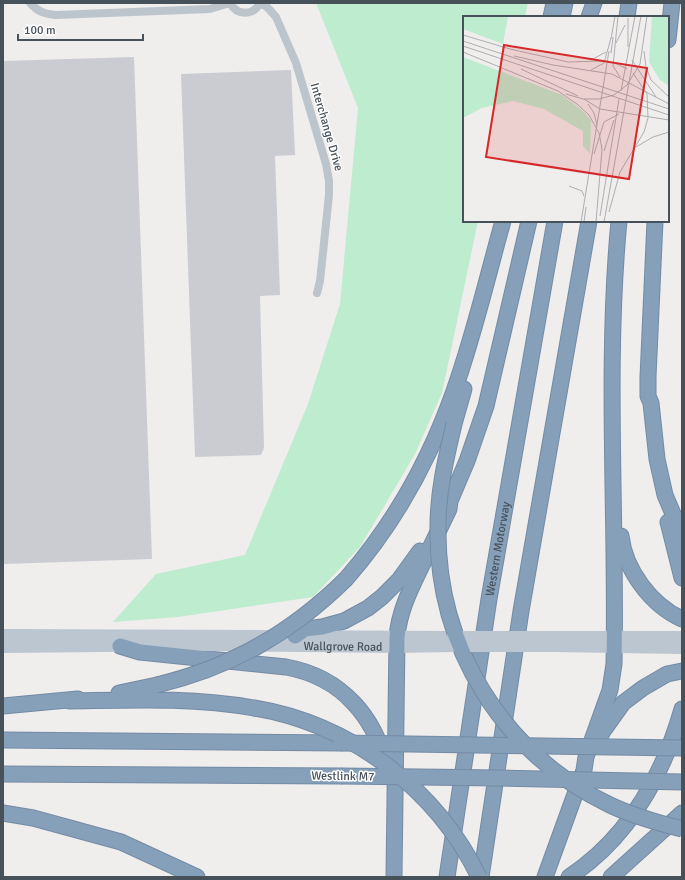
<svg xmlns="http://www.w3.org/2000/svg" width="685" height="880" font-family="Signika,sans-serif">
<style>
.green{fill:#bdeccf}
.building{fill:#caccd2}
.lines{fill:none;stroke-linecap:round;stroke-linejoin:round}
.motorway-casing{stroke:#738ba5;stroke-width:17}
.minor{stroke:#bcc5cc;stroke-width:8}
.secondary{stroke:#bcc6d0;stroke-width:12}
.motorway{stroke:#87a0ba;stroke-width:15}
.motorway-bridge-casing{stroke:#738ba5;stroke-width:17;stroke-linecap:butt}
.secondary-bridge{stroke:#bcc6d0;stroke-width:12}
.motorway-bridge{stroke:#87a0ba;stroke-width:15}
.labels{text-anchor:middle;stroke-width:3;stroke-linejoin:round;paint-order:stroke}
.street-label{font-size:12px;fill:#475159;stroke:#fff}
.inset-road{fill:none;stroke:#acafb2;stroke-width:1}
.view{fill:#d62828;fill-opacity:0.15;stroke:#d62828;stroke-width:2}
.inset-edge{fill:none;stroke:#475159;stroke-width:2}
</style>
<rect width="100%" height="100%" fill="#f0eded"/>
<polygon class="green" points="316,3 528,3 525,17 464,17 464,221 478,221 442,393 415,454 360,547 313,597 178,617 113,622 156,574 245,555 308,404 340,304 358,108"/>
<g class="building">
<polygon points="134,57 152,559 3,564 3,61"/>
<polygon points="291,70 295,155 275,156 280,295 260,296 264,448 261,455 195,457 181,74"/>
</g>
<g class="lines">
<g class="motorway-casing">
<g id="motorway">
<polyline points="551,17 554,3"/>
<polyline points="562,17 565,3"/>
<polyline points="589,17 594,3"/>
<polyline points="627,17 629,3"/>
<polyline points="668,40 672,3"/>
<polyline points="655,221 648,377 648,396 651,403 657,459 665,495 682,535"/>
<polyline points="454,424 464,389"/>
<polyline points="668,522 682,578"/>
<path d="M621 536C625 570 651 605 682 619"/>
<path d="M346 579C394 524 430 459 454 391 474 335 487 278 503 221"/>
<polyline points="295,636 305,629 322,627 344,621 368,608 382,597 399,580 420,551"/>
<path d="M120 646 140 652 286 667C342 677 377 718 388 773"/>
<polyline points="119,693 157,685"/>
<path d="M69 701C131 700 192 697 254 708"/>
<polyline points="3,706 78,699"/>
<polyline points="600,737 603,731 623,703 643,688 667,674 682,671"/>
<polyline points="3,740 341,743"/>
<path d="M584 770 586 757 610 690 614 664C617 517 605 368 619 221"/>
<polyline points="3,774 341,776"/>
<polyline points="3,813 33,818 121,842 197,877"/>
<path d="M394 877 397 637C399 611 411 588 422 565 431 546 440 528 449 509L450 501 467 461 486 406 529 221"/>
<path id="s2" d="M447 877 489 599 555 221"/>
<polyline points="481,877 521,611 589,221"/>
<polyline points="545,877 582,775"/>
<path d="M569 877C628 838 663 775 682 709"/>
<polyline points="611,877 682,813"/>
</g>
</g>
<g class="minor">
<path d="M30 3C38 12 45 14 56 15L210 9 230 3"/>
<path d="M230 3C237 16 253 16 260 3"/>
<polyline points="260,3 267,7 276,17 296,63 326,164 329,181 329,195 320,281 317,293"/>
</g>
<g class="secondary">
<polyline points="3,635 453,637"/>
<polyline points="554,637 682,637"/>
<polyline points="554,646 682,648"/>
<path id="s1" d="M3 647 198 645 396 647 453 646"/>
</g>
<use href="#motorway" class="motorway"/>
<g class="motorway-bridge-casing">
<g id="motorway-bridge">
<path d="M454 424C446 458 438 491 438 526 436 646 502 753 610 805 633 816 658 823 682 829"/>
<path d="M157 685C232 667 291 633 346 579"/>
<path d="M254 708C350 724 436 788 479 877"/>
<polyline points="341,743 682,748"/>
<polyline points="341,776 499,778 682,782"/>
</g>
</g>
<g class="secondary-bridge">
<polyline points="453,637 554,637"/>
<polyline points="453,646 554,646"/>
</g>
<use href="#motorway-bridge" class="motorway-bridge"/>
</g>
<g class="labels">
<g class="street-label">
<text transform="translate(327 127) rotate(74)" y="4">Interchange Drive</text>
<text dy="4" stroke="none"><textPath href="#s2" startOffset="332">Western Motorway</textPath></text>
<text dy="4" stroke="none"><textPath href="#s1" startOffset="340">Wallgrove Road</textPath></text>
<text transform="translate(343 776) rotate(1)" y="4">Westlink M7</text>
</g>
</g>
<g transform="translate(463 16)">
<rect width="206" height="206" fill="#f0eded"/>
<path d="M0 0H45L40 28 0 13ZM189 0H205L206 70 197 64 186 46ZM0 41 99 79 121 96 128 105 127 138 120 130V115L81 93 50 85 19 92 0 102Z" fill="#bdeccf"/>
<path class="inset-road" d="M155 0 150 50 157 61M0 19 47 33 105 46 139 45M148 23 152 0M0 25 206 93M153 27 162 9M0 30 206 99M165 31V2M181 35 183 51 188 64 206 81M0 36 95 75 114 88 126 99 136 117 139 133 133 206M148 37 150 21M51 40 90 49 149 58 206 88M128 44 143 36M169 44 193 81M152 47 164 53M58 53 115 80M128 54 141 47 148 22M158 75 172 0M103 78 120 83H136L151 79 164 69 177 48 184 0M121 83 137 93 206 104M125 88 131 97 134 109M173 131 190 121 206 116M141 135 151 104M131 138 141 106 156 98M106 170 119 175 121 180M146 196 157 156 181 116 185 102 184 78 170 57M137 200 156 83M118 206 146 35M121 206 123 191M141 206 178 0"/>
<path class="view" d="M41 29 184 52 166 163 23 141Z"/>
<rect width="206" height="206" class="inset-edge"/>
</g>
<rect width="685" height="880" fill="none" stroke="#475159" stroke-width="8"/>
<path d="M18 34v6h125v-6" fill="none" stroke="#475159" stroke-width="2"/>
<text x="24" y="34" font-size="12" fill="#475159" stroke="#ffffff" stroke-width="3" paint-order="stroke">100 m</text>
</svg>
